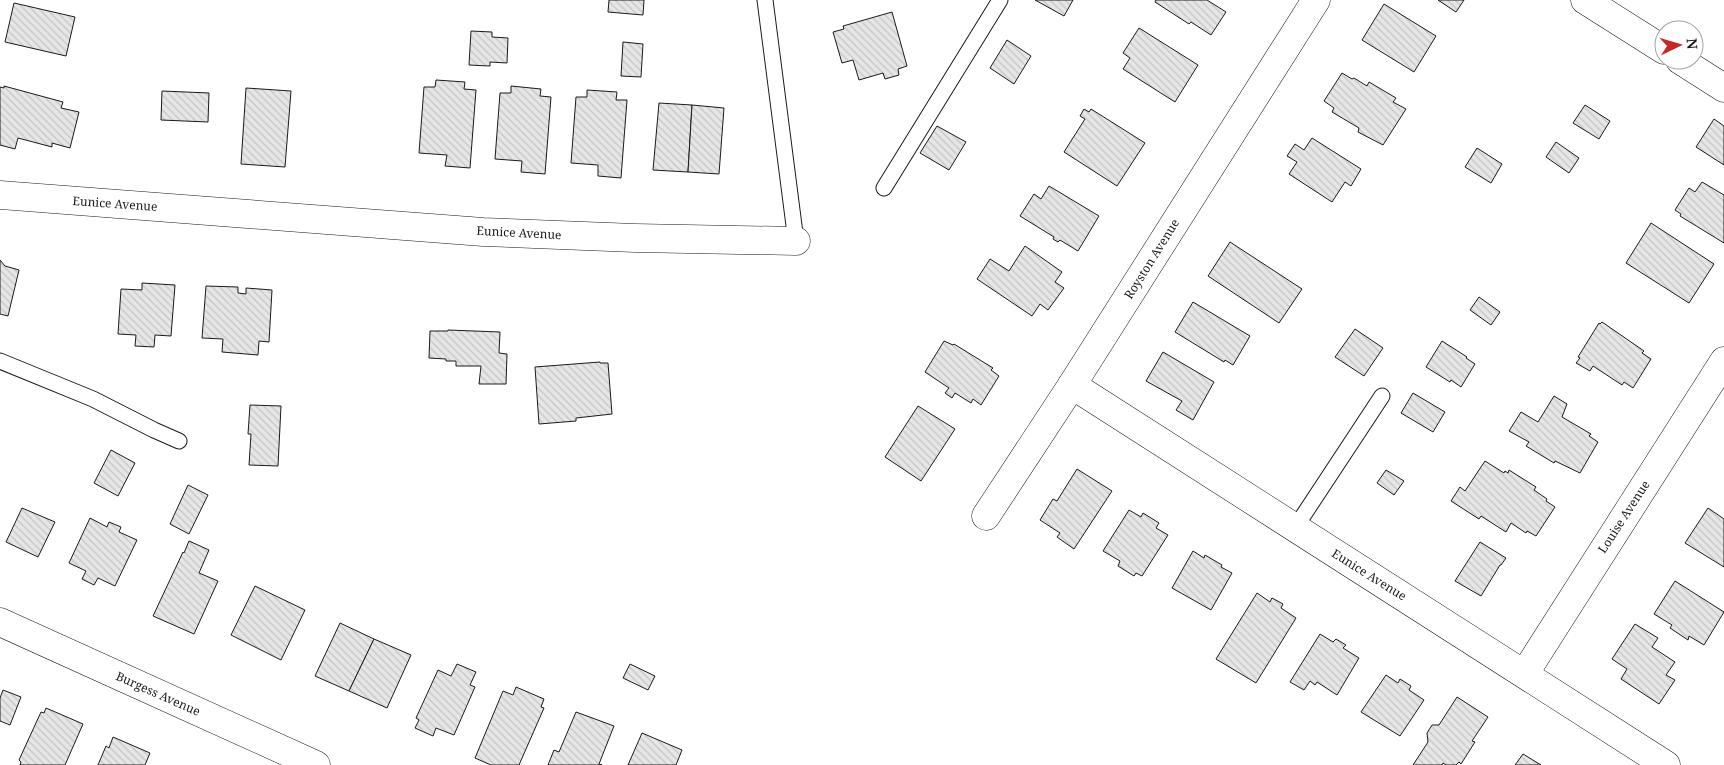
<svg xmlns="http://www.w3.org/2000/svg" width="1724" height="765" font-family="'Noto Serif',serif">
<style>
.building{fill:url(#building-back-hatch);stroke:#1a1a1a}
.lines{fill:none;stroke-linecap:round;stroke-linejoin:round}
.lane-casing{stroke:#1a1a1a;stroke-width:17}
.street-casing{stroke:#1a1a1a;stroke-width:29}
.lane{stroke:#fff;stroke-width:15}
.street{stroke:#fff;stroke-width:28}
.labels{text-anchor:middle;stroke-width:4;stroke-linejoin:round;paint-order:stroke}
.street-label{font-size:12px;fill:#1a1a1a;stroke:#fff}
</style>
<defs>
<pattern id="building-back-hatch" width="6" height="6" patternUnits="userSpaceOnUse" patternTransform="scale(1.25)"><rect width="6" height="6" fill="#e6e6e6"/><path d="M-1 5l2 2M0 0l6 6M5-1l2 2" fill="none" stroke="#c5c5c5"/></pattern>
</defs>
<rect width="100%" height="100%" fill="#fff"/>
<g class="building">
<polygon points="609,0 644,0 643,15 608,12"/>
<polygon points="1035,0 1073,0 1064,16"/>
<polygon points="1156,0 1207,0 1226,12 1211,35 1191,22 1189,24 1155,2"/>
<polygon points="1438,0 1464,0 1456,12"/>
<polygon points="14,3 75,17 66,56 5,42"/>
<polygon points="1384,4 1436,36 1414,72 1362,40"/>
<polygon points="892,12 907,66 898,69 899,75 885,79 883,73 859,80 853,60 842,63 833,32 844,29 843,26"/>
<polygon points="1139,28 1198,65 1175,102 1123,69 1130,58 1123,53"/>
<polygon points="471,31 492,32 492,37 508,38 507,63 490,62 490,66 469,65"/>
<polygon points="1007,40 1031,56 1014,84 990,68"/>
<polygon points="623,42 643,44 641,77 621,76"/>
<polygon points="1342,73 1352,79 1354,78 1367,86 1369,82 1396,98 1393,102 1406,109 1383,145 1358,132 1359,128 1332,112 1334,108 1324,101"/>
<polygon points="436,80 465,82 464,89 476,90 470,168 445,166 447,155 419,153 424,87 435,87"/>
<polygon points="4,86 63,102 61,108 79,112 70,148 52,143 52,147 18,138 15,149 0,145 0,87 4,88"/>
<polygon points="511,86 541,89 540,96 551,97 545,174 521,172 522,161 495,159 500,93 511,93"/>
<polygon points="246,88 291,91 285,167 241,164"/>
<polygon points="587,90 617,92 616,100 627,100 621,178 598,176 598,165 571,163 576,97 587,97"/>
<polygon points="162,91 209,93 208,122 161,120"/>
<polygon points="659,103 692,105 688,172 653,170"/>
<polygon points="692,105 724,108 719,174 688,172"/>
<polygon points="1585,105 1610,121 1599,139 1573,123"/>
<polygon points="1084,109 1089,112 1091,109 1145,143 1117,186 1064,152 1085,119 1080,116"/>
<polygon points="1714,119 1724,126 1724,165 1696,147"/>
<polygon points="937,126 966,142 949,170 920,153"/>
<polygon points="1312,138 1361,169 1351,186 1345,182 1332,202 1289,174 1297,162 1287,156 1295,144 1304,150"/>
<polygon points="1556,142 1579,158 1569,173 1546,157"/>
<polygon points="1477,148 1502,164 1491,183 1465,167"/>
<polygon points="1702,182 1724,195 1724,243 1680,216 1681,214 1675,210 1689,188 1695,192"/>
<polygon points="1049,186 1099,216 1078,251 1060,240 1058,242 1053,239 1054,237 1020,216 1034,194 1041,199"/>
<polygon points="1651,223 1714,264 1689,303 1626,263"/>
<polygon points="1230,242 1302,289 1279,323 1208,276"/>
<polygon points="1025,246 1062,272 1055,282 1064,288 1048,310 1040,304 1032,316 977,279 990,259 1009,271"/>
<polygon points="0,260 5,266 19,270 8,316 0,314"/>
<polygon points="142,283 175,285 171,336 155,335 154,347 135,346 136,335 118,334 121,289 142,290"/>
<polygon points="206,286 238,287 238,293 246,294 246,288 272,290 269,342 259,341 258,355 222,352 223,339 202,338"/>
<polygon points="1479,297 1500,312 1491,325 1470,310"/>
<polygon points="1193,302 1250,336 1233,365 1225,360 1224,362 1175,332"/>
<polygon points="1602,322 1644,351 1642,353 1651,359 1633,388 1624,382 1622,385 1593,366 1590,371 1576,363 1580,358 1578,357 1599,323 1600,324"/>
<polygon points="1355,329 1383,348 1364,376 1335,357"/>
<polygon points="448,330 500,332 499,353 507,354 506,384 479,384 481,366 456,366 456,361 446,361 446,359 429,358 430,331 448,331"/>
<polygon points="944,341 953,345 954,344 993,368 991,370 999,376 981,405 973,399 971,403 955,393 952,398 945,393 949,388 925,372"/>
<polygon points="1442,341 1467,357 1466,358 1475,364 1461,387 1451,380 1450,382 1426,367"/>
<polygon points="1163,352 1214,382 1193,420 1176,410 1182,401 1146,381"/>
<polygon points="600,362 600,363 608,363 612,414 576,418 576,421 539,424 535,367"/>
<polygon points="1413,393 1445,412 1433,432 1401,413"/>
<polygon points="1554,396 1567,404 1562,417 1591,434 1589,436 1598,442 1580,473 1555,461 1554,463 1526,446 1529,442 1509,431 1521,412 1538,422"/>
<polygon points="250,405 281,406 278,466 249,465 251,434 248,434"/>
<polygon points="918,406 955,429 921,481 885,457"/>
<polygon points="111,450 135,463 118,496 94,483"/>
<polygon points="1485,461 1504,473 1505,471 1508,473 1509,470 1536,487 1534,490 1547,499 1546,501 1555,507 1536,536 1527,531 1526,533 1511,523 1506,532 1481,516 1479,519 1451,501 1460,487 1465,491"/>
<polygon points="1077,469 1112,491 1074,549 1057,537 1060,533 1040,520 1053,499 1057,501"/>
<polygon points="1386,470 1404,481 1394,495 1377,483"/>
<polygon points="188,485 208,495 189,534 170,524"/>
<polygon points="22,508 55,522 38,557 6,542"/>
<polygon points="1708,508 1724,519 1724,567 1685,543"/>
<polygon points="1129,510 1141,517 1143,513 1159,523 1156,528 1168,535 1142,576 1136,573 1134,576 1118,566 1120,561 1103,551"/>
<polygon points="90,518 107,527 109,522 121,527 119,532 137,540 115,586 98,578 94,585 82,579 86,571 69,563"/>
<polygon points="189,541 209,550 199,573 218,581 194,634 153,616 183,552 184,553"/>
<polygon points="1480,542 1506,558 1501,565 1500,565 1481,596 1455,581"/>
<polygon points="1193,551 1204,558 1205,555 1222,565 1221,567 1232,573 1211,610 1172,588"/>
<polygon points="1675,581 1724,612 1704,645 1689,636 1688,640 1670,628 1672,625 1654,614"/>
<polygon points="255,586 305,610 281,660 231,635"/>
<polygon points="1257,593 1270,602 1272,598 1283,604 1281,608 1296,618 1256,683 1216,659"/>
<polygon points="340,623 374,639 349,691 315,676"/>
<polygon points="1635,624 1658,638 1652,647 1675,662 1666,675 1675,680 1659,704 1621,679 1627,669 1612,659"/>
<polygon points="1320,634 1333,642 1336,639 1346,645 1343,648 1359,658 1337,695 1317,682 1315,685 1310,681 1304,690 1290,682"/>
<polygon points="374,639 411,655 387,708 349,691"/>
<polygon points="457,664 476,672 470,685 475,687 454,735 436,728 433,736 415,728 419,720 416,718 438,670 451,676"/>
<polygon points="630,664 655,676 648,690 623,678"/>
<polygon points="1386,675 1398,683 1400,679 1411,686 1409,690 1424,700 1400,736 1361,712"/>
<polygon points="516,687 544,699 541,707 544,708 519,765 491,765 475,758 503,691 513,695"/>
<polygon points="3,690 21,697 10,725 0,721 0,698"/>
<polygon points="1457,697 1488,717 1472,741 1475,742 1461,764 1459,762 1456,765 1446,765 1443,763 1442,765 1413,765 1428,742 1427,733 1432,725 1439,725"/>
<polygon points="46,708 83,724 65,765 20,765 21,762 19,760 41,712 44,713"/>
<polygon points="576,712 614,726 599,764 602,765 548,765 554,750 559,752"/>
<polygon points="642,733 682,750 676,765 628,765"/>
<polygon points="113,737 150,753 145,765 98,765 106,746 109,748"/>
<polygon points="1523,754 1541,765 1515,765"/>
</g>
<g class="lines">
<g class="lane-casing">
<g id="lane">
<polyline points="765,0 796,241"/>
<polyline points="884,188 1000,0"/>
<polyline points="0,361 93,399 154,430 179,441"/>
<polyline points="1295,528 1382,396"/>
</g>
</g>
<g class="street-casing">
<g id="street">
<polyline points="1585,0 1664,50"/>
<polyline points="1680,60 1724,88"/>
<polyline points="0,195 483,232 635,238 796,241"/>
<polyline points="1072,385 1666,765"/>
<polyline points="986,516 1072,385 1316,0"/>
<polyline points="0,622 316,765"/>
<polyline points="1525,673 1724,361"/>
</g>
</g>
<use href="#lane" class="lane"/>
<use href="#street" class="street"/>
</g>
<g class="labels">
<g class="street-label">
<text transform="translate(115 204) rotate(4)" y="4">Eunice Avenue</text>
<text transform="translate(519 233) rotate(3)" y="4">Eunice Avenue</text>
<text transform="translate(1152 259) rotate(-58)" y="4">Royston Avenue</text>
<text transform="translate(1624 517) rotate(-57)" y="4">Louise Avenue</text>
<text transform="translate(1369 575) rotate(32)" y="4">Eunice Avenue</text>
<text transform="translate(158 694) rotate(24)" y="4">Burgess Avenue</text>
</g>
</g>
<g transform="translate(1679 45) rotate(85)"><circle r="24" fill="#ffffff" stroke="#a3a3a3"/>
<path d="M0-4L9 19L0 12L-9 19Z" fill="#c62828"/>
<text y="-8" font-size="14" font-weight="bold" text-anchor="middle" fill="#1a1a1a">N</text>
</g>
</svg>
